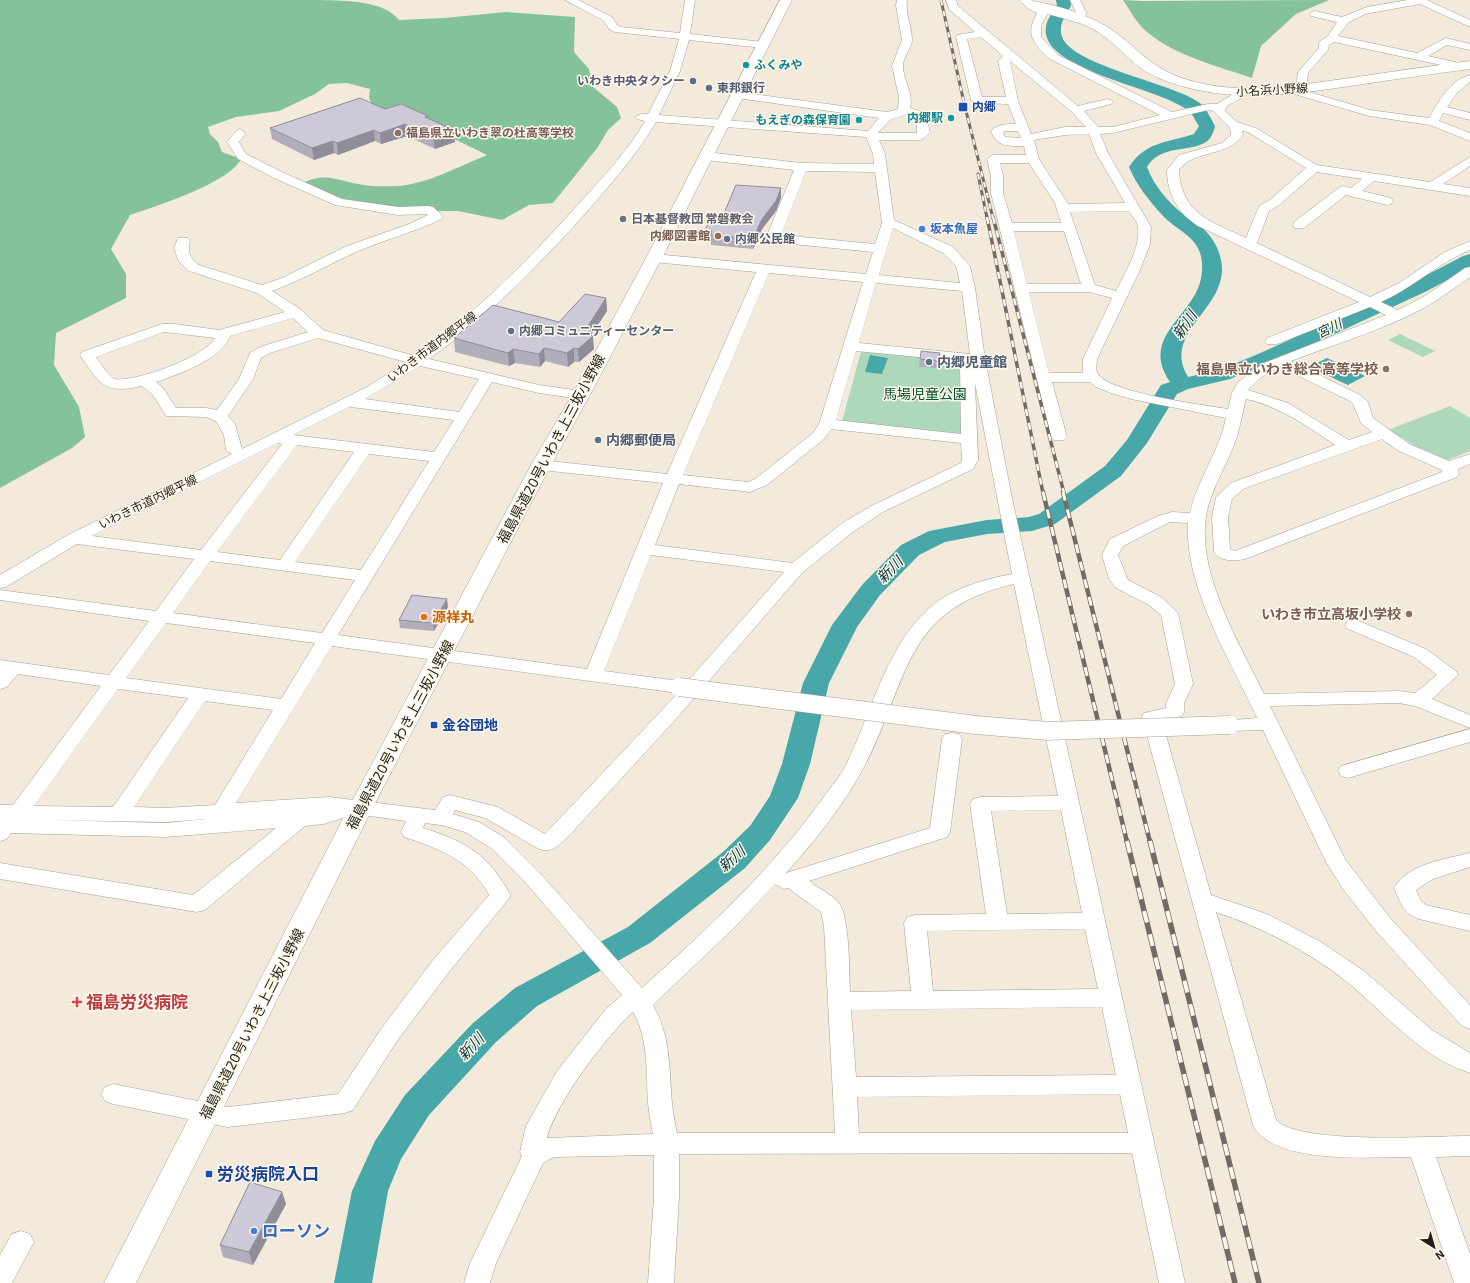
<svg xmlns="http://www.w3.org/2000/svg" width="1470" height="1283" font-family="'Exo 2','Noto Sans JP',sans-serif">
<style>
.green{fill:#add8bb}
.forest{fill:#84c39a}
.water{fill:#48a7a9}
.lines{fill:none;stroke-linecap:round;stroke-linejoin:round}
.river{fill:#48a7a9;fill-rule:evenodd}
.minor-casing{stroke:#a79f91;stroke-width:1}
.major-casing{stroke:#a79f91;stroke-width:1}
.minor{fill:#fff;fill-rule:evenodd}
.major{fill:#fff;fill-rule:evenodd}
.rail-far3-casing{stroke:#716b63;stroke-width:3}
.rail-far2-casing{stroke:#716b63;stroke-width:3.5}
.rail-far1-casing{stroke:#716b63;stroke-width:4.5}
.rail-casing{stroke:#716b63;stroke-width:5.5}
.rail-far3{stroke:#fef7eb;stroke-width:2;stroke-dasharray:5.5;stroke-linecap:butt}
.rail-far2{stroke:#fef7eb;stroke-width:2.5;stroke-dasharray:7;stroke-linecap:butt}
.rail-far1{stroke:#fef7eb;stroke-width:3;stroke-dasharray:9;stroke-linecap:butt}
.rail{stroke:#fef7eb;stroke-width:4;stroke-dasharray:12;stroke-linecap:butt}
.minor-bridge-casing{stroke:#a79f91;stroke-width:19;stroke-linecap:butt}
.minor-bridge{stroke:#fff;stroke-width:18}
.wall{fill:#b1adbb}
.shaded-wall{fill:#908d98}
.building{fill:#cec9d9;stroke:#908d98}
.culture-dot{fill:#0f9aa8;stroke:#fef7eb;stroke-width:1.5}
.service-dot{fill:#5c6f8a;stroke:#fef7eb;stroke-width:1.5}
.transit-dot{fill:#1a4fb4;stroke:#fef7eb;stroke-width:1.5}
.education-dot{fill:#8d6e63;stroke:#fef7eb;stroke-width:1.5}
.worship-dot{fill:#6b7280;stroke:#fef7eb;stroke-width:1.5}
.shop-dot{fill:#3f7fe0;stroke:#fef7eb;stroke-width:1.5}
.food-dot{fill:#e8710a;stroke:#fef7eb;stroke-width:1.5}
.health-dot{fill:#e0444e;stroke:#fef7eb;stroke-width:1.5}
.labels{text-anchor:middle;stroke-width:3;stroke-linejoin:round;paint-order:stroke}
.far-culture-label{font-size:12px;font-weight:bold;fill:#0d838f;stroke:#fef7eb;text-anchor:end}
.far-service-label{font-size:12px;font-weight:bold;fill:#4e5e75;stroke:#fef7eb;text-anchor:start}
.far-street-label{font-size:12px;fill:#221f1a;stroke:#fef7eb}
.far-transit-label{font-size:12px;font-weight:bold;fill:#164399;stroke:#fef7eb;text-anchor:start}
.far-education-label{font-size:12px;font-weight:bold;fill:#785e54;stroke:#fef7eb;text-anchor:start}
.far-worship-label{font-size:12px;font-weight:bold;fill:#5b616d;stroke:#fef7eb;text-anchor:start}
.far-shop-label{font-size:12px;font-weight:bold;fill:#366cbe;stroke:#fef7eb;text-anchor:start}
.far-water-label{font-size:13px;font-style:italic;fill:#083738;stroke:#fef7eb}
.service-label{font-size:14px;font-weight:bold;fill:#4e5e75;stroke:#fef7eb;text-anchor:start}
.education-label{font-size:14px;font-weight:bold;fill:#785e54;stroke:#fef7eb;text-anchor:end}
.park-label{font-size:14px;fill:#00512c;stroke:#fef7eb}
.street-label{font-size:14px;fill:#221f1a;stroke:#fef7eb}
.food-label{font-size:14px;font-weight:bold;fill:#c56008;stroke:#fef7eb;text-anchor:start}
.transit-label{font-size:14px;font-weight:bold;fill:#164399;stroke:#fef7eb;text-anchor:start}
.water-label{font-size:15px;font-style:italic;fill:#083738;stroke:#fef7eb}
.near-health-label{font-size:17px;font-weight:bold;fill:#be3a42;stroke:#fef7eb;text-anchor:start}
.near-transit-label{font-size:17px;font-weight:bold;fill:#164399;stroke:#fef7eb;text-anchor:start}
.near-shop-label{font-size:17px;font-weight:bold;fill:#366cbe;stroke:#fef7eb;text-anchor:start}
</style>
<rect width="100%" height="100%" fill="#f3eadb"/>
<g class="green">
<polygon points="1400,334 1435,351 1423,357 1388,340"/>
<polygon points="862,348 967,358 969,439 841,425"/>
<polygon points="1450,406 1470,418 1470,451 1448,460 1417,447 1388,430"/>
</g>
<g class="forest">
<path d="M0 0H321C346 1 383 0 399 20L444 18 506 12 575 17 574 52 589 69 592 86 617 107 621 118 608 130 598 147 553 203 529 205 502 220 458 211H404L347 203 303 183C326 171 340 182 364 185 375 187 387 186 398 186 428 184 459 166 487 155L401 113 392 112 372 104 369 98 370 89 347 83 329 84 315 94 279 111 236 117 208 127 210 134 218 142 222 152 241 159C229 183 157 206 130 215L111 249 126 274V298L56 333 54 365 79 407 85 437 72 448 0 488Z"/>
<path d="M1123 0 1142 1 1329 0 1296 14 1261 46 1252 78C1217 66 1176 56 1147 32 1137 24 1130 10 1123 0Z"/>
</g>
<g class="water">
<polygon points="870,355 888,358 882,374 865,372"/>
<polygon points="1327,358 1365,376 1348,385 1309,367"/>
</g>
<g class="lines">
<path class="river" d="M1056 0H1070L1071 6C1065 15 1058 26 1062 37 1073 66 1173 83 1200 103 1207 109 1211 119 1215 126 1214 131 1211 139 1206 142 1188 153 1161 144 1147 167 1154 186 1168 202 1184 215 1189 220 1196 223 1201 227 1214 237 1222 254 1222 270 1221 312 1162 334 1188 377 1228 370 1274 347 1310 330 1362 306 1413 283 1463 256L1470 254V268L1427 291 1287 356 1230 379 1188 389 1177 394 1147 443 1121 476 1055 524 1032 531 987 534 945 542 919 555 880 595 857 627 829 683 810 764 798 798 770 840 745 868 650 943 537 1006 496 1042 429 1115 401 1159 388 1191 372 1283H334L352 1191 375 1141 405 1095 472 1024 515 988 628 927 723 852 750 826 770 796 782 764 803 683 832 625 862 585 901 545 929 531 987 520 1029 517 1039 514 1105 466 1127 440 1161 385 1170 382C1137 334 1200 315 1202 271 1204 239 1183 235 1164 217 1150 202 1137 186 1129 167 1146 141 1167 143 1194 134L1199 126C1195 121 1193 114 1189 111 1160 88 1052 72 1046 34 1044 23 1051 14 1057 6Z"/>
<g class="minor-casing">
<g id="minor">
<path d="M565 0H578L612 17 617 25 621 27 680 33 685 0H695L690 34 763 42 768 45 763 48 689 40 680 71 659 115 868 131 879 118 737 98 731 95 737 92 887 112 898 109 899 97 892 66 902 40 896 5 897 0H907C905 14 912 26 912 40 912 49 903 56 903 66 903 80 914 93 910 108L926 113 930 133 924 138 920 140H879L885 154 894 220 953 247 970 266 975 288 985 359 1012 498 1185 1283H1159L1132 1153 679 1154V1197L674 1283H648L654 1197V1155L554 1157 543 1163 496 1263 490 1283H464L470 1263 522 1156 520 1152 526 1126 557 1071 606 1009 622 995 525 882 491 848 465 832 441 825 425 823 423 828C467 842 489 855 511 896L449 972 397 1041 353 1110 345 1113 228 1127 113 1104 105 1101 101 1094 105 1087 113 1084 228 1107 338 1094 381 1029 433 960 489 895C472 861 438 848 404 837L401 832 406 821 356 814 324 824 305 826 205 910 197 912 0 879V863L193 895 276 828 166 837 11 833 7 839 0 841V805H13L101 686 18 674 7 687 0 689V660L109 675 149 621 0 600V590L156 611 194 559 77 544 6 587 0 588V575L68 535 232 454 226 450 224 435 216 421 206 417 166 416 153 395 142 386C104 395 99 383 80 355L82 352 162 324H175L219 330 285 312 257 293 189 271 179 262 174 248 178 238H188L190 241C187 251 190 259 199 265L262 285 282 278 347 246 409 224 428 215 426 214 398 215 335 205 274 178 238 159 227 142 236 131 240 129 246 133 239 142 246 154 282 172 342 199 398 207 429 206 433 207 443 216 442 219C414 232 384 240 356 252 328 265 302 280 272 291L300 309 323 330 415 356C478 312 532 256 583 199 606 174 628 150 645 121L637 119 635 117 641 114H648L670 71 679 39 615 32 609 29 604 21ZM907 114 916 117 917 133H878L890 120ZM656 122 866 137 873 154 874 164 801 163 706 152 700 156 706 160 794 170 766 238 773 242 873 252 866 274 654 254 649 255 647 258 649 261 654 262 756 272 667 474 541 460 535 462 533 465 535 468 541 470 663 483 587 669 338 635 492 382 539 393 581 399 586 398 588 395 586 392 581 391 539 385 429 359C490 316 543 261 592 206 615 179 638 153 656 122ZM806 171 875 172 882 223 875 244 781 235ZM893 228 943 253 956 266 960 283 879 275ZM769 273 863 282 819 424 813 433 755 479 748 482 683 475ZM876 283 962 291 970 354 859 343ZM293 318 308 332 260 347 250 353 239 379 217 410 206 408H176L164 389 156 382C179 374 221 360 230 336ZM164 332 215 338C207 356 134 383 114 379L106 371 96 357ZM318 338 406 362 367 387 242 449 235 424 228 416 253 379 261 358 270 353ZM856 351 960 361 961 434 836 420ZM420 366 479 379 459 412 365 399ZM975 383 1012 574C986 579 960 586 938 601 888 638 873 709 847 763 841 775 831 787 823 798 772 869 707 929 642 988L539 872 505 838 479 822 453 814 455 810 485 818 539 849C550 853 556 847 565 840L675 720 802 573 853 532 883 512 973 469 978 460ZM351 406V407L454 420 434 452 293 435ZM831 429 961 443 962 460 961 463 871 506 841 524 792 563 655 545 679 484 750 492 767 485 824 439ZM278 443 282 444 201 550 92 536ZM297 445 354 452 280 560 217 552ZM369 454 429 461 361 570 295 562ZM651 555 784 572 686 683 679 681 604 671ZM210 561 355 580 322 633 173 613ZM1014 584 1058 796 980 797 973 799 970 804 986 914 915 915 907 917 904 923 911 991 850 992C849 972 850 918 839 903 831 894 818 888 809 881L947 837 950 832 962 739 959 734 952 733 945 734 942 739 930 828 786 873C815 841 845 804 865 765 909 680 903 609 1014 584ZM166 623 315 643 281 699 126 678ZM332 646 678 693 545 834 498 807 450 795 443 797 435 810 329 797 236 803ZM118 689 188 698 113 807 34 806ZM205 701 273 710 215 805 165 808 134 807ZM1061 810 1082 913 1007 914 991 811ZM206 819 166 823 47 820 165 822ZM775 884 784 889 788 888 821 912 824 926 835 1133H677C675 1123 673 1113 672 1103 669 1068 671 1037 653 1005L735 927ZM1085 929 1098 989 933 991 927 931ZM1102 1007 1116 1075 856 1077 851 1010ZM633 1012C649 1040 646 1072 648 1103 649 1114 651 1124 653 1134L547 1138C555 1104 607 1035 633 1012ZM1120 1094 1128 1133H859L857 1097Z"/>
<path d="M946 0H956L958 6 1078 106 1107 99 1111 100 1113 102 1111 104 1084 111 1098 127H1113L1160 115 1050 59C1033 43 1025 36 1037 13L1027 8 1022 2 1023 0H1031L1048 12 1041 26V37L1058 55 1172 112 1208 104H1217L1238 91H1246L1248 93 1246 95 1227 106 1225 111 1237 122 1256 128 1317 165 1430 182 1470 157V166L1443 184 1470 188V196L1374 181 1362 191 1391 198 1393 201 1391 204 1387 205 1346 195 1304 228H1294L1293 225 1294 222 1340 187 1344 186 1351 188 1362 179 1317 172 1279 205 1269 211 1257 243 1370 297 1399 283 1445 252 1470 241V250C1438 263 1413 288 1381 302L1398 310 1425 296 1465 268 1470 267V277C1454 288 1439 300 1422 309 1380 331 1335 344 1291 361L1360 395 1368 402 1373 418 1409 444 1449 461 1470 454V464L1458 469 1459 474 1457 477 1245 559C1235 561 1220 562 1214 552L1212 517 1216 497 1231 483 1335 445C1308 427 1279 406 1246 399 1242 415 1240 429 1234 445 1226 466 1214 485 1208 507 1192 566 1239 642 1264 694L1399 691 1415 693 1437 675 1414 657 1348 629 1345 625 1348 621 1354 619 1426 649 1456 671 1458 675 1432 699 1470 715V728L1415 706 1399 703 1270 706 1345 859 1390 918 1470 1005V1029L1462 1026 1375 930 1343 889 1326 862 1263 730 1230 731 1223 729 1220 725 1223 721 1257 718C1231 662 1184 586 1188 523L1170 522 1123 546 1118 555 1128 580 1161 597 1178 613 1193 684 1184 703V712L1182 716 1162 721 1211 895 1267 914 1321 942 1364 971 1432 1030 1470 1053V1073C1420 1057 1386 1014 1347 982 1308 951 1263 928 1216 912L1276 1120C1301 1145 1431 1136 1470 1136V1156L1436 1157 1470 1254V1283H1454L1411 1157C1372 1157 1273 1165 1253 1125L1142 717 1144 713 1166 708V703L1175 684 1161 615 1149 605 1116 588 1109 579 1102 555 1110 539 1158 516 1172 512 1190 513C1197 480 1219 452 1226 418L1131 399 1111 393 1096 387 1090 382H1052L1067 437 1064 440H1054L1051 437 991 193V176L987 159 993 155H1026L1024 146C1008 146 997 147 991 131 997 124 1007 124 1016 124L1008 104 977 103 971 100 956 37 957 35 975 32 949 9ZM981 37 1003 56 998 61 1006 97H982L967 39ZM1010 61 1072 112 1086 127H1065L1031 134 1018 101ZM1208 110 1213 111 1230 128 1231 135 1222 143 1179 155 1167 170C1167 194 1178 213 1198 226L1359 302 1267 338 1265 341 1267 344H1277L1370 307 1386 315 1264 363 1238 382 1232 393 1228 409C1204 405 1110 393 1098 374 1095 370 1097 363 1097 359L1140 270 1150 244 1151 227 1108 153 1100 134 1113 133ZM1005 131H1018L1021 138 1005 137 1003 132ZM1242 131 1248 132 1306 168 1271 199 1259 206 1246 238C1212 222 1181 214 1179 170 1194 149 1227 158 1243 135ZM1089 134 1096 153 1125 203 1068 204 1039 159 1034 140 1065 135ZM1000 163H1029L1055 203 1061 223H1012L1003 193V176ZM1129 211C1132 216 1138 222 1138 228 1141 246 1124 275 1116 291L1095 285 1070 212ZM1014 231H1064L1081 284H1027ZM1029 292H1089L1112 298 1083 359V373H1049ZM1280 367 1350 401 1353 404 1361 423 1372 432 1349 440 1288 403 1248 390 1260 378ZM1382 439 1397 450 1442 470V472L1235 551 1230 549 1228 517 1232 499 1243 489Z"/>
<polygon points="1070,0 1080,0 1086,12 1085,21 1077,21 1076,12"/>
<path d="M1408 0H1427L1470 20V27L1420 4 1365 14 1349 22 1338 36 1417 53 1446 38 1470 44V50L1447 45 1428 56 1464 64 1465 66 1464 68 1460 69 1334 42 1329 45 1328 50 1308 73 1306 91 1370 110 1429 118C1439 102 1449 80 1470 75V82L1457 93 1447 107 1470 113V120L1443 113 1439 121 1470 133V141L1430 125 1369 116 1291 93 1289 91 1296 88 1298 72 1319 48V42L1328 36 1337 22 1311 16 1310 14 1311 12 1315 11 1342 17 1367 7Z"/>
<polygon points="1470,729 1470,742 1348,778 1341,776 1338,771 1341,766"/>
<path d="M1470 853V867L1433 879 1416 890 1421 901 1426 905 1470 915V931L1419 919C1404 914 1400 902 1394 888 1408 864 1445 859 1470 853Z"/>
<polygon points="21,1231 30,1234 34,1242 12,1283 0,1283 0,1255 12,1234"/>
</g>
</g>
<g class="major-casing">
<g id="major">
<polygon points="780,0 792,0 662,258 590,395 551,465 373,807 136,1283 104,1283 349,807 531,465 572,395 646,258"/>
<path d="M1019 0C1045 0 1094 16 1115 32 1143 53 1152 69 1188 80 1240 96 1297 85 1350 78 1390 72 1430 66 1470 61V69C1430 74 1390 80 1350 86 1284 96 1219 104 1156 77 1131 66 1116 41 1091 28 1075 19 1027 12 1019 0Z"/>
</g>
</g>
<use href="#minor" class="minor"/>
<use href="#major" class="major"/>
<g class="rail-far3-casing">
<g id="rail-far3">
<polyline points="941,0 965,107 993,218"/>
<polyline points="978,174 987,218"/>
</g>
</g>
<g class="rail-far2-casing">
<g id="rail-far2">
<polyline points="987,217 1043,493"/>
<polyline points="993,217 1064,493"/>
</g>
</g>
<g class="rail-far1-casing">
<g id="rail-far1">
<polyline points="1043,492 1127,842"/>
<polyline points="1063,492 1150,842"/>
</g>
</g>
<g class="rail-casing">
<g id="rail">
<polyline points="1127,841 1235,1283"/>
<polyline points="1150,841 1259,1283"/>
</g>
</g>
<use href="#rail-far3" class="rail-far3"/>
<use href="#rail-far2" class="rail-far2"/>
<use href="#rail-far1" class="rail-far1"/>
<use href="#rail" class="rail"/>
<g class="minor-bridge-casing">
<polyline id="minor-bridge" points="679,687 976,725 1048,731 1230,725"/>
</g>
<use href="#minor-bridge" class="minor-bridge"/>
</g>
<g class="wall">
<polygon points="428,119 454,130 455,142 435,149 407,136 381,144 375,141 338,155 334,153 314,160 272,139 270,128"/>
<polygon points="781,188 781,198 776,211 762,229 753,249 711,245 711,242 704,241 704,231 722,218"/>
<polygon points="606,298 607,311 591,335 594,349 579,362 574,362 568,367 545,361 540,367 515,363 509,366 455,352 454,338 559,322"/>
<polygon points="940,353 939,360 937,368 919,367 920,359"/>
<polygon points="448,607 434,631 400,628 399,620"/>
<polygon points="282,1192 286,1204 253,1265 223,1257 220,1245"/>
</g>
<g class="shaded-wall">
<polygon points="405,124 407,136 381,144 380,133"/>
<polygon points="374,130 375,141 338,155 337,143"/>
<polygon points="454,130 455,142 435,149 433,138"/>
<polygon points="333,141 334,153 314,160 312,148"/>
<polygon points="781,188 781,198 776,211 762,229 753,249 753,239 762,219"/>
<polygon points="606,298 607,311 591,335 593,336 594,349 579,362 578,349 586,329"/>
<polygon points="544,348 545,361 540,367 539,354"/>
<polygon points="574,348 574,362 568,367 567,353"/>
<polygon points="513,349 515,363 509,366 508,353"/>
<polygon points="940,353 939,360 937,368 938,361"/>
<polygon points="447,599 448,607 434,631 433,623"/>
<polygon points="282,1192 286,1204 253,1265 249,1252"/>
</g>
<g class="building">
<polygon points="360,98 385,109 401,104 428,116 425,117 454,130 433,138 405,124 380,133 374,130 337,143 333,141 312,148 270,128"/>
<polygon points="736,185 781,188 776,201 762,219 753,239 711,235 712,231 704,231 712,217 722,218"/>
<polygon points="585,294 606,298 586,329 591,330 586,334 593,336 578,349 574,348 567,353 544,348 539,354 513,349 508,353 454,338 493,305 559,322"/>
<polygon points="921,351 940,353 938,361 920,359"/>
<polygon points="412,595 447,599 433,623 399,620"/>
<polygon points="250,1182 282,1192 249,1252 220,1245"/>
</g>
<g class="culture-dot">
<circle cx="746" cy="65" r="4"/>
<circle cx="951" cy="118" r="4"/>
<circle cx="859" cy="120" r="4"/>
</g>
<g class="service-dot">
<circle cx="693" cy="81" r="4"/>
<circle cx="709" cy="88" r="4"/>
<circle cx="727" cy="239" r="4"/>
<circle cx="511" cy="331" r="4"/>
<circle cx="929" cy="362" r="4"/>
<circle cx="598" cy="440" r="4"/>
</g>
<g class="transit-dot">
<rect x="958" y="102" width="10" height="10" rx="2"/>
<rect x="430" y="721" width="8" height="8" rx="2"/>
<rect x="205" y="1170" width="8" height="8" rx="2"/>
</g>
<g class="education-dot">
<circle cx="398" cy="133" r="4"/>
<circle cx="718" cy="236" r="4"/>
<circle cx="1386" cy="369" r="4"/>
<circle cx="1409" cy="614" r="4"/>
</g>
<circle class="worship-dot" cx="623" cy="219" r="4"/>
<g class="shop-dot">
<circle cx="922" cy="229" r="4"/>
<circle cx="254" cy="1231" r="4"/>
</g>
<circle class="food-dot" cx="424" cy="617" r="4"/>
<path class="health-dot" d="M75 996h4v4h4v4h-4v4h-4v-4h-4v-4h4z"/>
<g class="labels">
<g class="far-culture-label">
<text x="754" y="69" text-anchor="start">ふくみや</text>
<text x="943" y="122">内郷駅</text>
<text x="851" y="124">もえぎの森保育園</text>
</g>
<g class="far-service-label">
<text x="685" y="85" text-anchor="end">いわき中央タクシー</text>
<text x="717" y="92">東邦銀行</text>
<text x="735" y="243">内郷公民館</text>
<text x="519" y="335">内郷コミュニティーセンター</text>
</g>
<g class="far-street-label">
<text transform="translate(1272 90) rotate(-3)" y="4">小名浜小野線</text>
<text transform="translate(432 347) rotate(-37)" y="4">いわき市道内郷平線</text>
<text transform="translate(148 502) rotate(-26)" y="4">いわき市道内郷平線</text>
</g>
<g class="far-transit-label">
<text x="972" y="111">内郷</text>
</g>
<g class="far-education-label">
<text x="406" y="137">福島県立いわき翠の杜高等学校</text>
<text x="710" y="240" text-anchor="end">内郷図書館</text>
</g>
<g class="far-worship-label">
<text x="631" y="223">日本基督教団 常磐教会</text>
</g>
<g class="far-shop-label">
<text x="930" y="233">坂本魚屋</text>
</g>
<g class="far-water-label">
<text transform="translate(1329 328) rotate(-26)" y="5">宮川</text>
</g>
<g class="service-label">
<text x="937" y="367">内郷児童館</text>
<text x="606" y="445">内郷郵便局</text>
</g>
<g class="education-label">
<text x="1378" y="374">福島県立いわき総合高等学校</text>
<text x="1401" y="619">いわき市立高坂小学校</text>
</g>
<g class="park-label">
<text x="925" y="399">馬場児童公園</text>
</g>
<g class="street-label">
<text transform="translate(551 449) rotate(-62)" y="5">福島県道20号いわき上三坂小野線</text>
<text transform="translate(400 735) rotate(-62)" y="5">福島県道20号いわき上三坂小野線</text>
<text transform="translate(252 1024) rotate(-63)" y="5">福島県道20号いわき上三坂小野線</text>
</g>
<g class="food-label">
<text x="432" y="622">源祥丸</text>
</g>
<g class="transit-label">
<text x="442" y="730">金谷団地</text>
</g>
<g class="water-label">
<text transform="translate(1185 325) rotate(-55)" y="5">新川</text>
<text transform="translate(890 570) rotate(-46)" y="5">新川</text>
<text transform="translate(732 859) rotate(-42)" y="5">新川</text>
<text transform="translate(471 1047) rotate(-47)" y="5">新川</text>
</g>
<g class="near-health-label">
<text x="86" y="1008">福島労災病院</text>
</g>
<g class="near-transit-label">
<text x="217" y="1180">労災病院入口</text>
</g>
<g class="near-shop-label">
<text x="262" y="1237">ローソン</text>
</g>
</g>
<g transform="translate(1434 1247) rotate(143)" stroke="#fef7eb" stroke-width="3" paint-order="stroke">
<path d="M0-3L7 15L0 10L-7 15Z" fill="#221f1a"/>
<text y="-6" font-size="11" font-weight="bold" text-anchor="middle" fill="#221f1a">N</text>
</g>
</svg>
